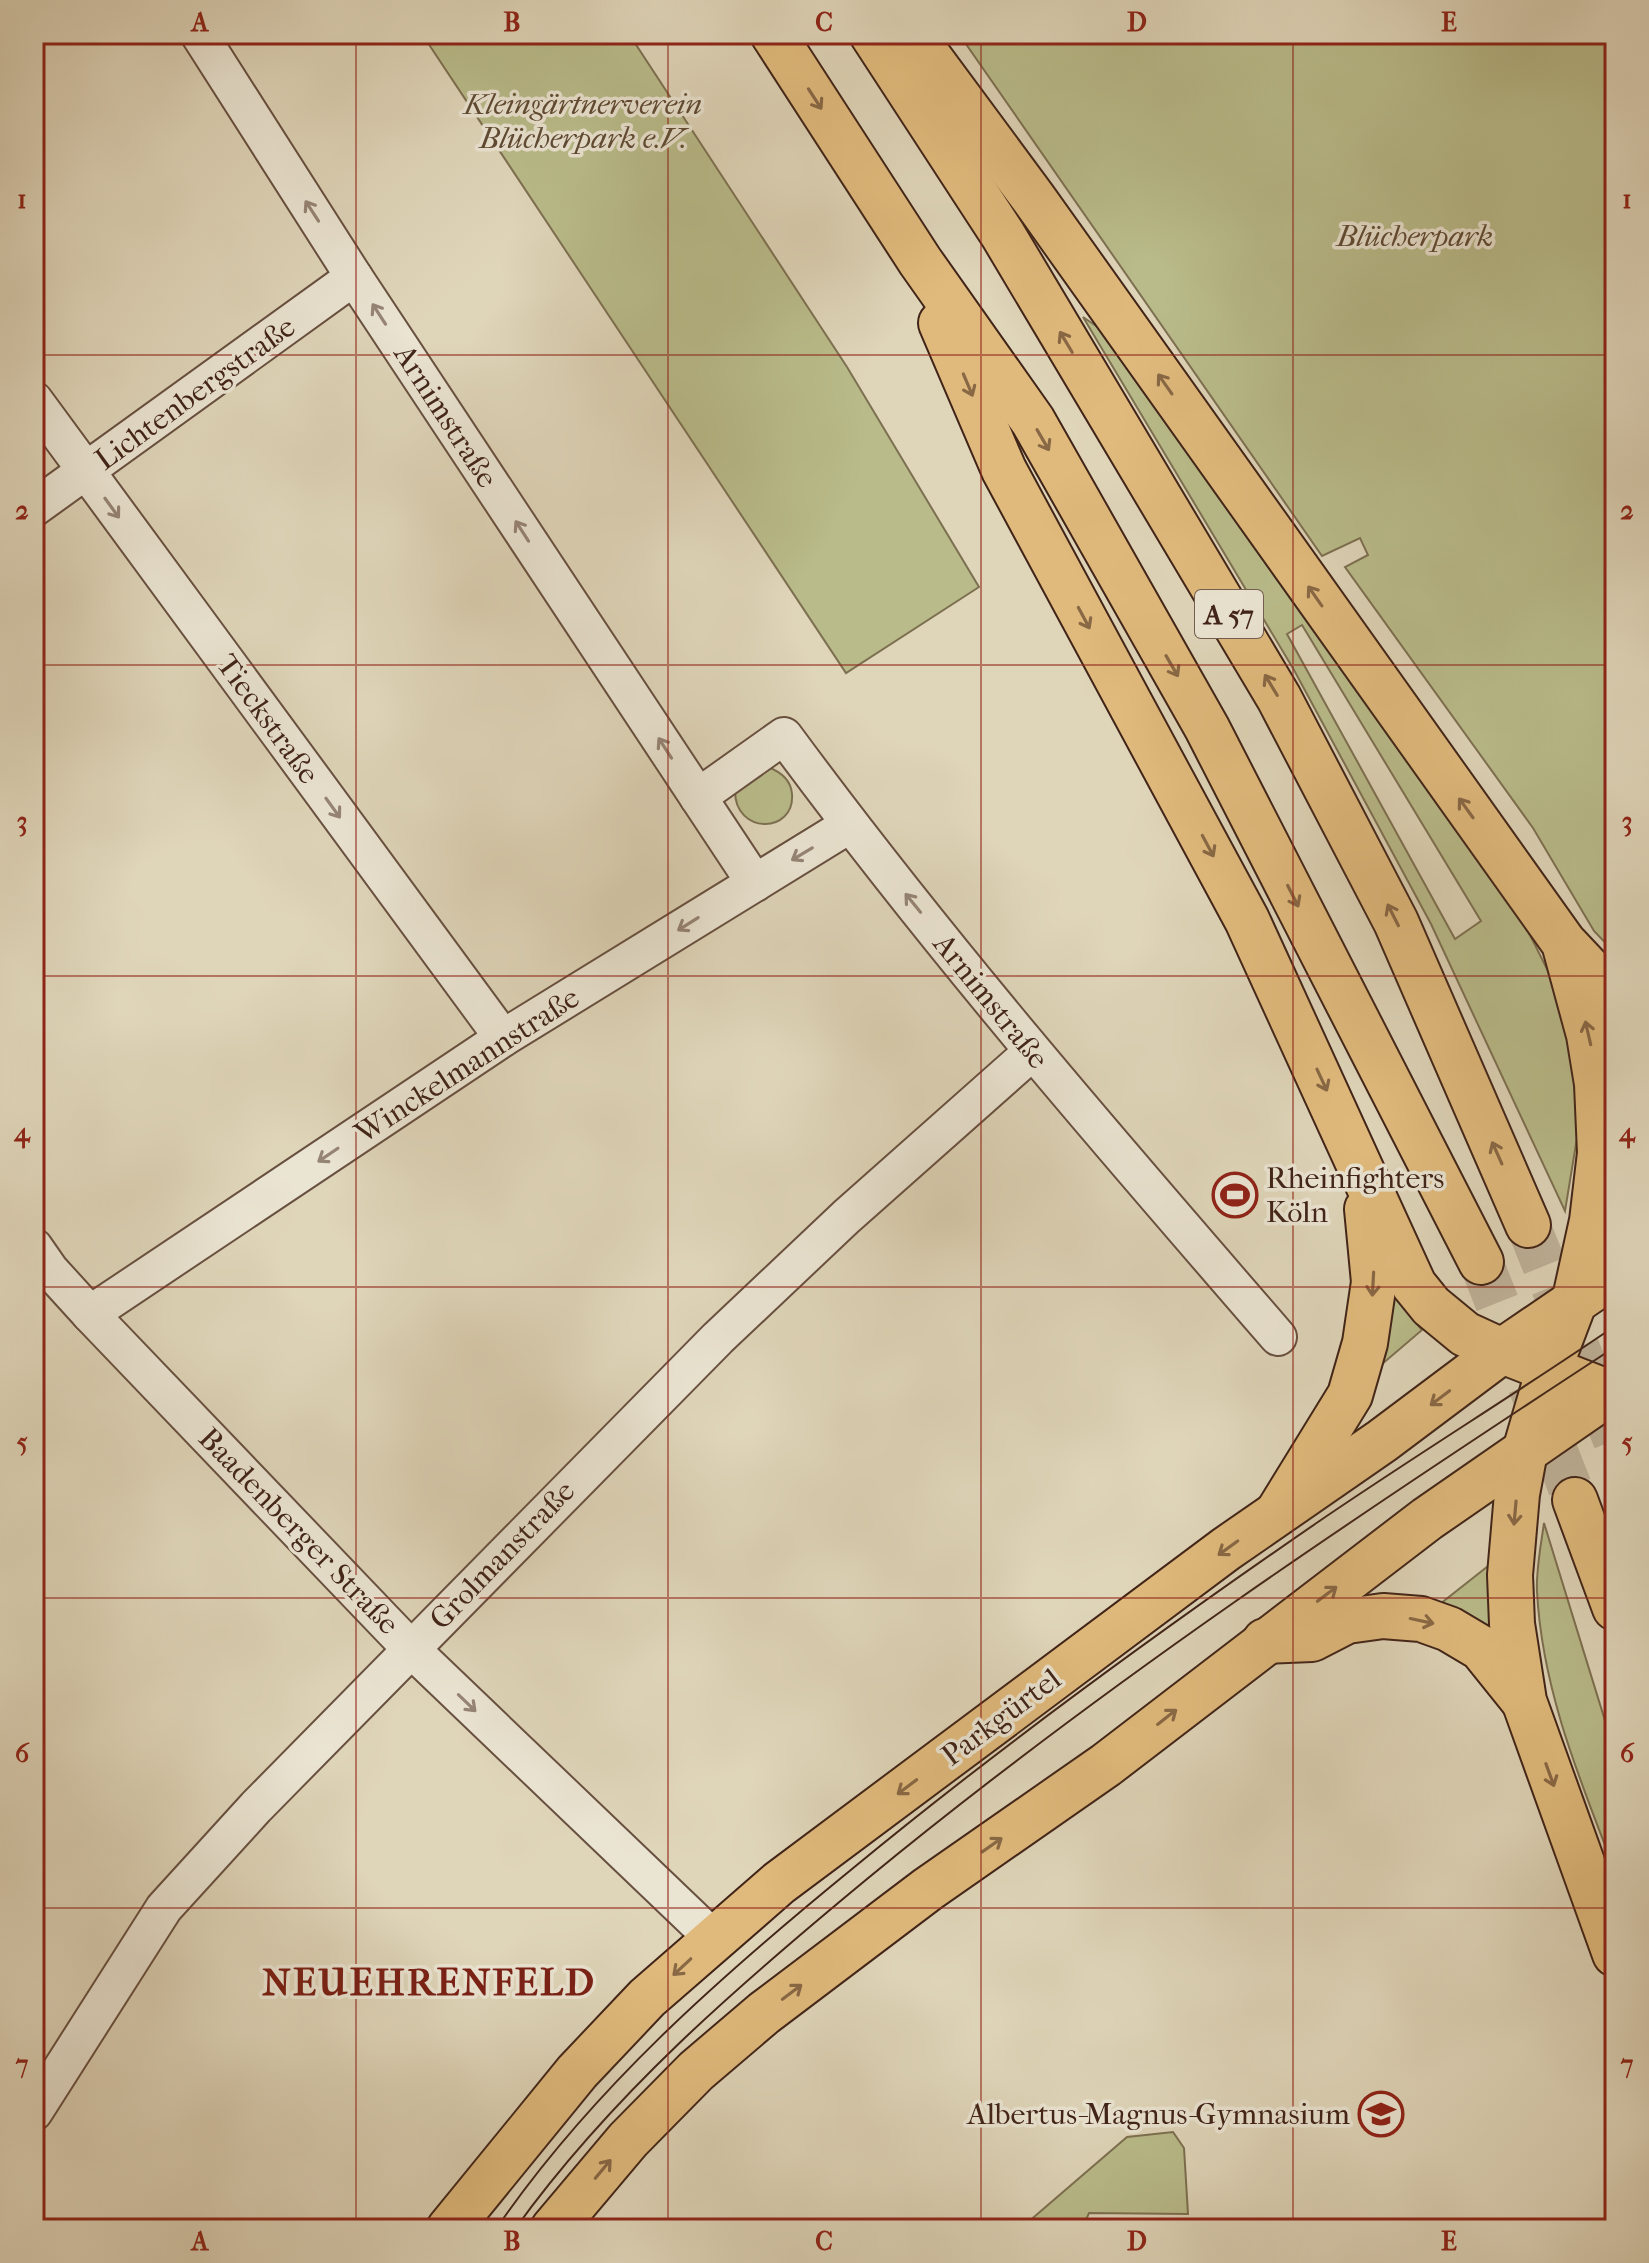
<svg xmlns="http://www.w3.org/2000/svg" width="1649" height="2263" font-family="'IM FELL French Canon',serif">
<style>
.green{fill:#b9bb8a;stroke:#7d7051;stroke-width:2;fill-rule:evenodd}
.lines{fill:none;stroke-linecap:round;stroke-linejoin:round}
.highway-tunnel{stroke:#bfb299;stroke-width:44;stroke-dasharray:44 22;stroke-linecap:butt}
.minor-casing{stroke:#685040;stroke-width:40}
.major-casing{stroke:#412418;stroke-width:48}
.highway-casing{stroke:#412418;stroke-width:48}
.minor{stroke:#eae4d2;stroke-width:36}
.major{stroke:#e0ba7c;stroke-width:44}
.highway{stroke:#e0ba7c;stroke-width:44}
.tram{stroke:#412418;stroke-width:2}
.oneway{stroke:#896845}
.oneway2{stroke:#968475}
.grid{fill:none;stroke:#8f2418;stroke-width:2;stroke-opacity:0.55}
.labels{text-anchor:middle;stroke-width:7;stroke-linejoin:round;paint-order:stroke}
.shield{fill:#eae4d2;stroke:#745e50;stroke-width:2}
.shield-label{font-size:28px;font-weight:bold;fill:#412418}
.park-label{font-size:30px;font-style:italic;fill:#5f4a34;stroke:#eae4d2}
.street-label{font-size:30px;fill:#412418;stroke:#eae4d2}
.poi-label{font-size:30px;fill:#412418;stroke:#eae4d2;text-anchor:start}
.district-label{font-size:38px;font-weight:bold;letter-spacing:2px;fill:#7a1f14;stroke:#eae4d2}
.neatline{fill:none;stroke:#8f2418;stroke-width:3}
.grid-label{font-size:26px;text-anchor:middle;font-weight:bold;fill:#8f2418}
</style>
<rect width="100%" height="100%" fill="#dfd5b9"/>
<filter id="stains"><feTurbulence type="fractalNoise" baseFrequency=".0025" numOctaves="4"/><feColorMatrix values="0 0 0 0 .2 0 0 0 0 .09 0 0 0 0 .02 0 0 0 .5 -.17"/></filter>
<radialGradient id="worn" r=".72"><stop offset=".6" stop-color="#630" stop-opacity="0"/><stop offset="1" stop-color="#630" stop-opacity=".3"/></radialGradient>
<g class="green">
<polygon points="422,34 629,34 847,367 979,587 846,673"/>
<polygon points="959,34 1615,34 1615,953 1594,931 1533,828 1345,567 1368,555 1360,538 1322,556"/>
<path d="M1083 317 1099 328 1443 806 1528 931 1554 983 1571 1043 1578 1132 1565 1211 1431 924 1294 670ZM1302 625 1481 921 1455 939 1287 634Z"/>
<path d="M768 767C781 772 791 780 792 794 795 834 735 835 735 791Z"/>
<polygon points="1395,1287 1412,1318 1422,1330 1374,1371"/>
<path d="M1544 1523 1615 1753V1871C1580 1780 1542 1690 1537 1591 1536 1569 1541 1545 1544 1523Z"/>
<polygon points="1497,1559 1500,1651 1435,1608"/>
<polygon points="1173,2132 1184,2148 1188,2214 1089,2213 1082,2229 1020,2229 1127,2137"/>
</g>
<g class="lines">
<g class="highway-tunnel">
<polyline points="1528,1225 1615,1440"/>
<polyline points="1481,1262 1575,1500"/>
</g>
<g class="minor-casing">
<g id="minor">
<polyline points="199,34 354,277 755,883"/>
<polyline points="34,400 503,1038"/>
<polyline points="34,508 354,277"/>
<path d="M698 797 784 736C938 945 1108 1141 1278 1337"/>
<polyline points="34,1247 50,1270 90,1314 411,1649 713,1938"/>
<polyline points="90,1314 503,1038 849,825"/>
<polyline points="34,2112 164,1908 256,1807 718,1338 846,1217 1032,1052"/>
</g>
</g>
<g class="major-casing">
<g id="major">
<polyline points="449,2229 577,2072 647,1998 779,1883 1226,1549 1382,1441 1502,1351 1615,1274"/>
<polyline points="553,2229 628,2140 696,2071 764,2013 928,1889 1106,1765 1427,1519 1615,1389"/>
</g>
</g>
<g class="highway-casing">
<g id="highway">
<polyline points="773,34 920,261 1033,421 1207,728 1481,1262"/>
<polyline points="872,34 1003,235 1279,698 1396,922 1528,1225"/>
<polyline points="912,34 1034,199 1564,943 1589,1035 1597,1084 1600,1153 1592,1221 1574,1303 1549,1369 1525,1451 1517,1494 1510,1575 1512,1624 1524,1701 1615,1954"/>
<polyline points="941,323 1004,470 1247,920 1414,1285 1431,1306 1465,1334 1502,1351 1615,1395"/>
<polyline points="1567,946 1615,997"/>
<polyline points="1575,1500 1615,1608"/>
<polyline points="1278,1512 1350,1395 1365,1343 1374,1282 1367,1209"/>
<polyline points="1265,1641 1312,1639 1347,1621 1383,1616 1421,1619 1449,1629 1481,1648 1522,1699"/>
</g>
</g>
<use href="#minor" class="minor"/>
<use href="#major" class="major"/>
<use href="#highway" class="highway"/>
<g class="tram">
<path d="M496 2229C592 2089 721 1976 852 1869 1001 1746 1158 1632 1318 1522 1416 1455 1517 1393 1615 1326"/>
<path d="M515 2229C612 2094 740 1984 867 1879 1105 1683 1358 1515 1615 1347"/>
</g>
</g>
<defs><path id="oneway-shaft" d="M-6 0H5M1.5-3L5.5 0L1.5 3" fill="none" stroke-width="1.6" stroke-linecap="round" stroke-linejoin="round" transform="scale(2)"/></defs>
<g class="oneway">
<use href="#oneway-shaft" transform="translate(815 99) rotate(57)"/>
<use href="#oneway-shaft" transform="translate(1066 342) rotate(-121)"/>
<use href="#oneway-shaft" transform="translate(1165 384) rotate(-125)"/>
<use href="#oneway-shaft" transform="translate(968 385) rotate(67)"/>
<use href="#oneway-shaft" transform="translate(1043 440) rotate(60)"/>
<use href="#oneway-shaft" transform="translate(1315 596) rotate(-125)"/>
<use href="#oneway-shaft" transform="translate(1084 618) rotate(62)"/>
<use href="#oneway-shaft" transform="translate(1172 666) rotate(60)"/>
<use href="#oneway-shaft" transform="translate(1271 685) rotate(-121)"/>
<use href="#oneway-shaft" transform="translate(1466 808) rotate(-126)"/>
<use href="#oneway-shaft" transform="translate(1208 846) rotate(62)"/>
<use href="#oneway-shaft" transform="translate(1293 896) rotate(63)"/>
<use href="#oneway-shaft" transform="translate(1393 915) rotate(-117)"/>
<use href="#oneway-shaft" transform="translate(1588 1033) rotate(-103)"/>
<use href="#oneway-shaft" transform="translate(1322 1080) rotate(65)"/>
<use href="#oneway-shaft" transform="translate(1497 1153) rotate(-114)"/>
<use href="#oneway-shaft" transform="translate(1373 1284) rotate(93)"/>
<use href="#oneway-shaft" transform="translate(1440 1398) rotate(143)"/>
<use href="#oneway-shaft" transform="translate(1515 1513) rotate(95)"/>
<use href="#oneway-shaft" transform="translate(1228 1548) rotate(144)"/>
<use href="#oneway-shaft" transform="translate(1327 1594) rotate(-37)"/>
<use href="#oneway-shaft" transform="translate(1422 1621) rotate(12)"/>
<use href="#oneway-shaft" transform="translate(1167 1717) rotate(-38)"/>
<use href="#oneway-shaft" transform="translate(1550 1775) rotate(70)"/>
<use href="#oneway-shaft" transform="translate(907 1787) rotate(143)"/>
<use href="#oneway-shaft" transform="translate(992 1845) rotate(-35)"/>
<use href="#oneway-shaft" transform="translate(682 1967) rotate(137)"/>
<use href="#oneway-shaft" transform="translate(792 1992) rotate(-37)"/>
<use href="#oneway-shaft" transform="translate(603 2169) rotate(-50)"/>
</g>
<g class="oneway2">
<use href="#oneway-shaft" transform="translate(312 211) rotate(-123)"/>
<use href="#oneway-shaft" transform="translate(379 314) rotate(-123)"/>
<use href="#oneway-shaft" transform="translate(112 508) rotate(54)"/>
<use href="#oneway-shaft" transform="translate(522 531) rotate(-123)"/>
<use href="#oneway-shaft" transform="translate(665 748) rotate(-123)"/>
<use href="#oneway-shaft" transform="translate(333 808) rotate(54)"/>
<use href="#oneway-shaft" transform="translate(802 854) rotate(149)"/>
<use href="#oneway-shaft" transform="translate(913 903) rotate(-129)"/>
<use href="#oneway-shaft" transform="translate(688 924) rotate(148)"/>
<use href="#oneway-shaft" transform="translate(328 1155) rotate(146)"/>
<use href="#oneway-shaft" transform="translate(467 1703) rotate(44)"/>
</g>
<path class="grid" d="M356 34V2229M668 34V2229M981 34V2229M1293 34V2229M34 355H1615M34 665H1615M34 976H1615M34 1287H1615M34 1598H1615M34 1908H1615"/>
<defs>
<g id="stadium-ring" transform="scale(2.3)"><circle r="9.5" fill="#eae4d2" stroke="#8f2418" stroke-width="1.5"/><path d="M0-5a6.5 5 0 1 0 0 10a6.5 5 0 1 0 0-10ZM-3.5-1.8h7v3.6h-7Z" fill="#8f2418"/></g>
<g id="school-ring" transform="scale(2.3)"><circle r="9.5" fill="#eae4d2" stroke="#8f2418" stroke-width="1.5"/><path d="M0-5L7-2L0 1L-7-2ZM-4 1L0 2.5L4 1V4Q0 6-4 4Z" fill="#8f2418"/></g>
</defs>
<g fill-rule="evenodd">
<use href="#stadium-ring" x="1235" y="1195"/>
<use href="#school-ring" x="1381" y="2114"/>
</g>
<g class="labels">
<rect class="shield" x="1195" y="590" width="68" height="48" rx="6"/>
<g class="shield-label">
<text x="1229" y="624">A 57</text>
</g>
<g class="park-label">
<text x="583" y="114">Kleingärtnerverein<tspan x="583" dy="34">Blücherpark e.V.</tspan></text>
<text x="1415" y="246">Blücherpark</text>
</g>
<g class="street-label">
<text transform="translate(195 393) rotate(-36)" y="10">Lichtenbergstraße</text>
<text transform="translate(446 416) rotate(57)" y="10">Arnimstraße</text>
<text transform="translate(268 719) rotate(54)" y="10">Tieckstraße</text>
<text transform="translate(991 1001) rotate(51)" y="10">Arnimstraße</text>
<text transform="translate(467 1065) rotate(-33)" y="10">Winckelmannstraße</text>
<text transform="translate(299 1531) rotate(46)" y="10">Baadenberger Straße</text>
<text transform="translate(502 1555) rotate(-46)" y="10">Grolmanstraße</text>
<text transform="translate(1001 1717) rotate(-37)" y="10">Parkgürtel</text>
</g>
<g class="poi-label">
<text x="1266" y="1188">Rheinfighters<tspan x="1266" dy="34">Köln</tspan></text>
<text x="1350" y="2124" text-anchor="end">Albertus-Magnus-Gymnasium</text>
</g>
<g class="district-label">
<text x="429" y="1995">NEUEHRENFELD</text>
</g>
</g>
<rect width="1649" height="2263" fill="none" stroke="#dfd5b9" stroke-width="88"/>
<rect x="44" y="44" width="1561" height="2175" class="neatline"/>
<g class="grid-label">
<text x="200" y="31">A</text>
<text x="512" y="31">B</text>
<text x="824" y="31">C</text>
<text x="1137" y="31">D</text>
<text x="1449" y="31">E</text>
<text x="22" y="208">1</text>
<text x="1627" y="208">1</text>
<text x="22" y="519">2</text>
<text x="1627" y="519">2</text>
<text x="22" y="830">3</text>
<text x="1627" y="830">3</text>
<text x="22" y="1141">4</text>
<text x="1627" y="1141">4</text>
<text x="22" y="1451">5</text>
<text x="1627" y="1451">5</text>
<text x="22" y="1762">6</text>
<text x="1627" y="1762">6</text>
<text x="22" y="2073">7</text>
<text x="1627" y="2073">7</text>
<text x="200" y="2250">A</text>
<text x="512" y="2250">B</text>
<text x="824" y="2250">C</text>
<text x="1137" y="2250">D</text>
<text x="1449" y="2250">E</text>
</g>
<rect width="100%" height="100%" filter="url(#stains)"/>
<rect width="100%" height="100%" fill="url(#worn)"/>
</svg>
